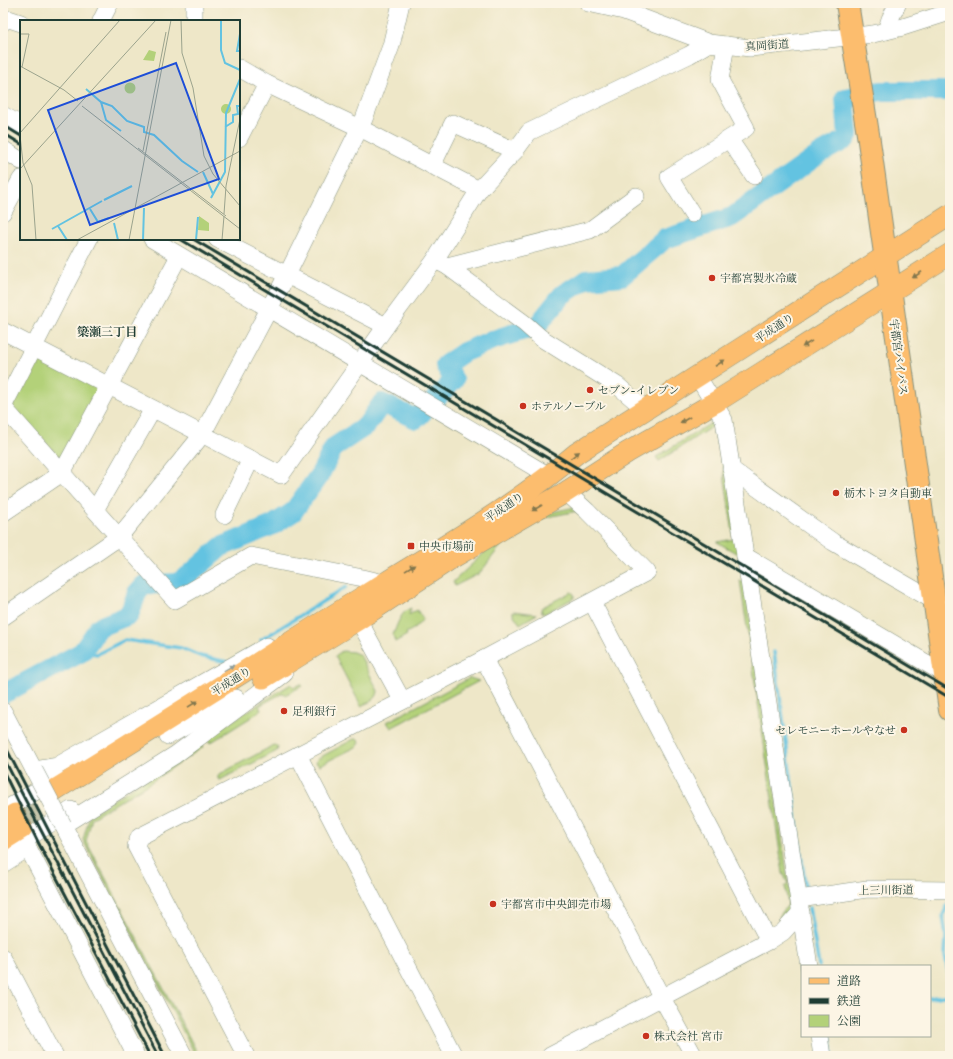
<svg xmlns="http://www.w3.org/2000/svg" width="953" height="1059" font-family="'Libre Caslon Text','Noto Serif JP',serif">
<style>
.green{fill:#b3d179;stroke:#698756}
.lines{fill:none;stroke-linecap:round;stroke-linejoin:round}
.stream{stroke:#63c3e1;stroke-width:3.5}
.river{stroke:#63c3e1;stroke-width:20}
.major-tunnel{stroke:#c5c5aa;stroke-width:21;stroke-dasharray:21 10;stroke-linecap:butt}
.minor-casing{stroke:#86927e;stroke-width:18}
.major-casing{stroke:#86927e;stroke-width:22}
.highway-casing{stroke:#86927e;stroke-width:24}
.minor{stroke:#fff;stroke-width:17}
.major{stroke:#fcbd6e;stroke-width:21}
.highway{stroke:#fcbd6e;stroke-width:22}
.rail{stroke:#1f3d34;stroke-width:3}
.minor-bridge-casing{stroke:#86927e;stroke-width:18;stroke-linecap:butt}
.minor-bridge{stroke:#fff;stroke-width:17}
.oneway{fill:#82774e}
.oneway2{fill:#8f9e9a}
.poi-dot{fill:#c8321e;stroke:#fcf5e5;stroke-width:1.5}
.labels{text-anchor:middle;stroke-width:4;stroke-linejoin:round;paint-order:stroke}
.street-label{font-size:11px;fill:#1f3d34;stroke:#fcf5e5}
.poi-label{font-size:11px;fill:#1f3d34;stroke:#fcf5e5;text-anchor:start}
.neighbourhood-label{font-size:12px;font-weight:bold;fill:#1f3d34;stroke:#fcf5e5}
.inset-river{fill:none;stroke:#63c3e1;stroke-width:2}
.inset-road{fill:none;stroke:#9ba38d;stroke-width:1}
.view{fill:#1d4ed8;fill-opacity:0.15;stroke:#1d4ed8;stroke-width:2}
.inset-edge{fill:none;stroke:#1f3d34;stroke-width:2}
</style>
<rect width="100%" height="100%" fill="#fcf5e5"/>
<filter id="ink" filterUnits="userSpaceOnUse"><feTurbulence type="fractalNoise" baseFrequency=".025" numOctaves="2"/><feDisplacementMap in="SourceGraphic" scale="8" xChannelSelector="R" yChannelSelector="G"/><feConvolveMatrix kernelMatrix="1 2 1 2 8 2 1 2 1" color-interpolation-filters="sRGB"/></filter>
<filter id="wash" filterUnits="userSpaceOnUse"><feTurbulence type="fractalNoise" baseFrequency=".012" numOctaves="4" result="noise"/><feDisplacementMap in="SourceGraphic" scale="16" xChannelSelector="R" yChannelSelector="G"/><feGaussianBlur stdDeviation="0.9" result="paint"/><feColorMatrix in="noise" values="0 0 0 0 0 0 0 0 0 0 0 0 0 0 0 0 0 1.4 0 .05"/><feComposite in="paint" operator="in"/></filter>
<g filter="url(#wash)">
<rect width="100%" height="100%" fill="#eee7c8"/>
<g class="green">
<polygon points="35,355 102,386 67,459 60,457 13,410 13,400"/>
<polygon points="713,422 721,426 741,556 717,542 734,539 717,428 713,426 659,461 656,457"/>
<polygon points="580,506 582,510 518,523 480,573 455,586 453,582 520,519"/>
<polygon points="740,580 745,583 792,907 781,919 779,916 788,905 785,886 788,884 783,873"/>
<polygon points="571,592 574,594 574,598 544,614 542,612 541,608"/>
<path d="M411 608 409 615 417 610 423 619 415 628 406 633 407 635 395 642 393 635C397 625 401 611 411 608Z"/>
<polygon points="513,611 537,614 520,624 513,614"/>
<path d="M342 651 353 652 360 655 378 691C377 701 368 702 361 706L335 656Z"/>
<polygon points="470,678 479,681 391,728 387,722"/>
<polygon points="291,684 294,687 301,684 302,686 285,695 283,693 259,706 261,710 250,718 210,743 206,738 211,734"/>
<polygon points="354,739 358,739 360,742 358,746 320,765 316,762 317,759"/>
<polygon points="200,743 203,747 148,784 92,818 86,841 199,1056 196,1056 83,840 90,815"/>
<polygon points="274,745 278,747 277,751 220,780 218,779 218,775"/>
</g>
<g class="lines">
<g class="stream">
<polyline points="261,640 346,587"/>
<polyline points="82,652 97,654 125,640 181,648 200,656 227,662"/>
<polyline points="774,652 806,891"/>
<polyline points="950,900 943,915 946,937 945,956 950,982"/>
<polyline points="809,908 819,966"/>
<polyline points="930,998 949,995 950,993"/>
<polyline points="830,1036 833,1056"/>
</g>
<polyline class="river" points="3,694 82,652 99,627 129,615 137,593 144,585 177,583 189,575 221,547 273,525 293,512 320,474 334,447 366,426 382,403 416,419 454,380 445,365 464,352 490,341 537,326 562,295 586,279 622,276 665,239 732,217 821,153 845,140 848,135 845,98 881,91 950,91"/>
</g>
</g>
<g filter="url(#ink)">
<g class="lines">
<g class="major-tunnel">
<polyline points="15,814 53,791"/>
<polyline points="22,828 60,804"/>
</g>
<g class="minor-casing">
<g id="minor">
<polyline points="194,3 194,21"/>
<polyline points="588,3 624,11 709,43 750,48 873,34 903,27 950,12"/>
<polyline points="101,21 110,3"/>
<polyline points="3,22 9,19 21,23"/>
<polyline points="886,31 890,19 898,3"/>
<polyline points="239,68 267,84 360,128 479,190"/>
<polyline points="3,115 21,125"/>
<polyline points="239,138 267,84"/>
<polyline points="729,139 754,176"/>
<polyline points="3,149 21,161"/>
<polyline points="432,166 453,123 515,151"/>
<polyline points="3,212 21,179"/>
<polyline points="692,214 669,177 746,128 720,80 726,45"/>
<polyline points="152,239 549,476"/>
<polyline points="217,239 386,326"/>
<polyline points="435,260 447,266 524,323 541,338 618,386 646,410"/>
<polyline points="447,266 590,230 636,196"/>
<polyline points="3,331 281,475 386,326 435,260 479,190 515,151 529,132 689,55 709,43"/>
<polyline points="698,377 724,420 809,966"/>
<polyline points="3,407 175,600 251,556 363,578 384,583"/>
<polyline points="3,407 89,239"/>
<polyline points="731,469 833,542 934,601 950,607"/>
<polyline points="95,510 153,409"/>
<polyline points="3,513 62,473 179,256"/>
<polyline points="224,515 251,459"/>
<polyline points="745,556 950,677"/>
<polyline points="592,602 769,941"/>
<polyline points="352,608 402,700"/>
<polyline points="3,617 119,537 202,435 287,275 364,119 391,46 401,3"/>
<polyline points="484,659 662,998 694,1056"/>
<polyline points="3,711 34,770 57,766 267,646"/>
<polyline points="168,736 236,698"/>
<polyline points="298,755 454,1056"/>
<polyline points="3,811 56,779"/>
<polyline points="11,849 71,810"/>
<polyline points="3,864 28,848 136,1056"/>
<polyline points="799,899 867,889 950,890"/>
<polyline points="3,957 55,1056"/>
<polyline points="819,1036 822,1056"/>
<polyline points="184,1056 63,825 175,755 284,674"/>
<polyline points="246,1056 136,846 139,837 484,659 647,572 587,511 566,492"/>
<polyline points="550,1056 769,941 783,932 801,912"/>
</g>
</g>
<g class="major-casing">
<g id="major">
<polyline points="263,678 359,619 452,558 566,492 628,452 714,403 950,254"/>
<path d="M53 791C164 723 274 652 385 583 451 542 518 503 577 453L950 215"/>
<polyline points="3,822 15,814"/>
<polyline points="3,840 22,828"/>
</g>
</g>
<g class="highway-casing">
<polyline id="highway" points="847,3 868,134 950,710"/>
</g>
<use href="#minor" class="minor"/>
<use href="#major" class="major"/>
<use href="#highway" class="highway"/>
<g class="rail">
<polyline points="3,125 21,136"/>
<polyline points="3,133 21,144"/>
<polyline points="180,239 950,698"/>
<polyline points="193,239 950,690"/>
<polyline points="3,742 165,1056"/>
<polyline points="3,757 158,1056"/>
<polyline points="3,771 38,842 150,1056"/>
</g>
<g class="minor-bridge-casing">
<polyline id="minor-bridge" points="34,770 63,825"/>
</g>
<use href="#minor-bridge" class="minor-bridge"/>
</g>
<defs><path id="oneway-solid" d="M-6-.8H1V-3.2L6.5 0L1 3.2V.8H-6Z"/></defs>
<g class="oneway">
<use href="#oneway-solid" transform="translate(917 275) rotate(147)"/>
<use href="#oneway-solid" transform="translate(807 344) rotate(148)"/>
<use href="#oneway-solid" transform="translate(720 363) rotate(-33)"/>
<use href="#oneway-solid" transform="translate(685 420) rotate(150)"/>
<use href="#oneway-solid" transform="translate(575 455) rotate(-38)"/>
<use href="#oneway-solid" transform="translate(537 508) rotate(150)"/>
<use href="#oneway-solid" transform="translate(410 568) rotate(-32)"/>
<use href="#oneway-solid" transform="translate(193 704) rotate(-32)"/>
</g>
<use class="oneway2" href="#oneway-solid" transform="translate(229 668) rotate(-30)"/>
</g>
<g class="poi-dot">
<circle cx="712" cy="278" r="4"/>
<circle cx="590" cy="390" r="4"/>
<circle cx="523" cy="406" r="4"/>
<circle cx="836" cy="493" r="4"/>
<rect x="407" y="542" width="8" height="8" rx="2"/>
<circle cx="284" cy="711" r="4"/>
<circle cx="904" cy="730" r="4"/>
<circle cx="493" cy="904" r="4"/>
<circle cx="646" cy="1036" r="4"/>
</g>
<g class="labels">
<g class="street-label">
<text transform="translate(767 45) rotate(-4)" y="4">真岡街道</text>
<text transform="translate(774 328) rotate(-33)" y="4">平成通り</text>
<text transform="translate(899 357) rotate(82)" y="4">宇都宮バイパス</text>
<text transform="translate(504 507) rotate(-34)" y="4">平成通り</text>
<text transform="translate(231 681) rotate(-32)" y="4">平成通り</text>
<text transform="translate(886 890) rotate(-1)" y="4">上三川街道</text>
</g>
<g class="poi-label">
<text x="720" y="282">宇都宮製氷冷蔵</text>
<text x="598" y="394">セブン-イレブン</text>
<text x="531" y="410">ホテルノーブル</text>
<text x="844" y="497">栃木トヨタ自動車</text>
<text x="419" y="550">中央市場前</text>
<text x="292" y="715">足利銀行</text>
<text x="896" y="734" text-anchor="end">セレモニーホールやなせ</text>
<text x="501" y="908">宇都宮市中央卸売市場</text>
<text x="654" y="1040">株式会社 宮市</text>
</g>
<g class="neighbourhood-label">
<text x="107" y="336">簗瀬三丁目</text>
</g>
</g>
<g transform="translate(20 20)">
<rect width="220" height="220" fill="#eee7c8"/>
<path d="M129 30 136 32 134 41 123 40ZM104.5 68a5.5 5.5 0 1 1 11 0a5.5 5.5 0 1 1-11 0ZM201 89a5 5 0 1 1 10 0a5 5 0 1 1-10 0ZM179 196 189 203V211L178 210Z" fill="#b3d179"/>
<path class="inset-river" d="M201 0V30L205 43 220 50M220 14 217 31H220M66 69 81 82 92 86 107 101 124 107V112L134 115 162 141 178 152M81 82 86 100 101 111M205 107 213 102V95L218 94 217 86H220M183 152 193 174M191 178 205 152 206 93 220 59M84 180 112 166M70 189 78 202 89 198M94 203 98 220M38 206 47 220M32 209 82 181M123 220 124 188M176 220 178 197"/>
<path class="inset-road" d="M161 0 162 33 173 68 184 136 193 154 220 186M0 14H9L2 47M0 46 44 70 58 81M62 86 220 209M0 113 100 0M0 115 3 143 12 165 16 220M118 128 206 196M123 131 146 12M0 149 136 0M204 194 206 166 220 99M57 220 220 131M109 220 151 0M202 220 204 196"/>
<path class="view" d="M156 43 199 159 70 205 28 90Z"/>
<rect width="220" height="220" class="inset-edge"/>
</g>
<rect width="953" height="1059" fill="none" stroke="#fcf5e5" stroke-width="16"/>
<rect x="801" y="965" width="130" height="72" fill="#fcf5e5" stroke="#a4ab9e"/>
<rect x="809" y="978" width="20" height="6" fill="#fcbd6e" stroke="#a4ab9e"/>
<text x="837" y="985" font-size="12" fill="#1f3d34">道路</text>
<rect x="809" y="998" width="20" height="6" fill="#1f3d34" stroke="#a4ab9e"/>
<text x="837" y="1005" font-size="12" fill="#1f3d34">鉄道</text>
<rect x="809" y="1015" width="20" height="12" fill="#b3d179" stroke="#a4ab9e"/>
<text x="837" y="1025" font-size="12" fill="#1f3d34">公園</text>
</svg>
